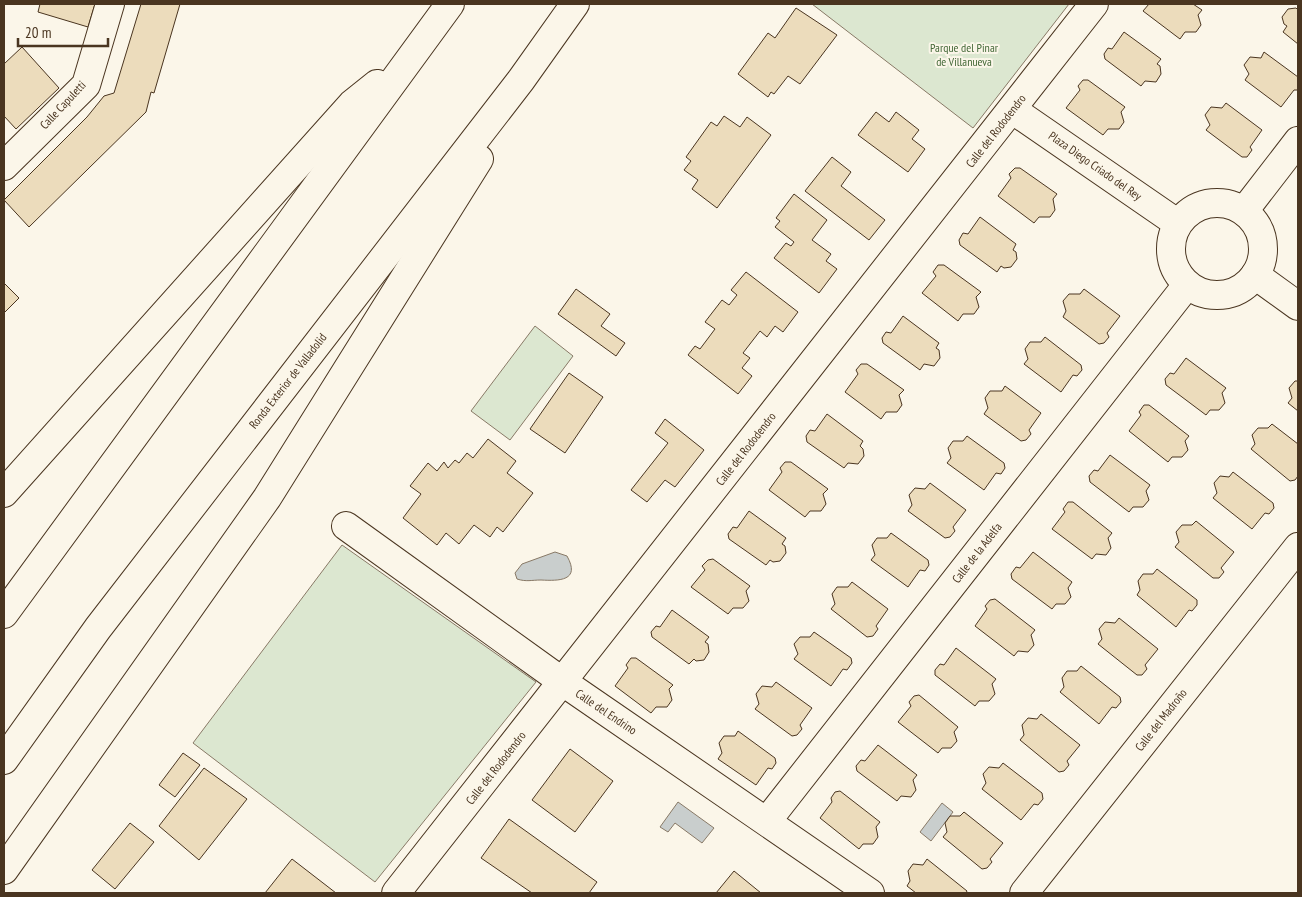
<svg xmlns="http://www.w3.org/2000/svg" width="1302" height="897" font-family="'PT Sans Narrow',sans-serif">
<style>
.green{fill:#dce7d0;stroke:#887966}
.water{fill:#c9cecd;stroke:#887966}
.building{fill:#ecdcbc;stroke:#4a3520}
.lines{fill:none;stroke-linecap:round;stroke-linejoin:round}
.minor-casing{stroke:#4a3520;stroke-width:30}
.highway-casing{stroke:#4a3520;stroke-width:30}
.minor{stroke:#fbf6e9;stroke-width:28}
.highway{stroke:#fbf6e9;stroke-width:28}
.labels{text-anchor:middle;stroke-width:4;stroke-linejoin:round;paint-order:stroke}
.park-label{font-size:12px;fill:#436837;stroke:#fbf6e9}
.street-label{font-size:12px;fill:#4a3520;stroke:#fbf6e9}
</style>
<rect width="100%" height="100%" fill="#fbf6e9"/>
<g class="green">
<polygon points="812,4 1069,4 973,128"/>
<polygon points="535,326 573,356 510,440 471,411"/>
<polygon points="342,545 536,682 375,882 193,743"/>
</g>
<g class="water">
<path d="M555 552 567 556C581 581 559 581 541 580 532 580 526 582 517 579L515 573 522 564Z"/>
<polygon points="678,802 714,828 702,843 675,823 668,832 660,827"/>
<polygon points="942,803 953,812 931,841 920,832"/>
</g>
<g class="building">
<polygon points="40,4 95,4 88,27 38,12"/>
<polygon points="141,4 180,4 154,93 151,92 146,112 29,227 4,200 87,117 104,96 114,93"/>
<polygon points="1149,4 1193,4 1202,10 1198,15 1201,25 1196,32 1185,32 1180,39 1143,11"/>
<polygon points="796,8 837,35 800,84 788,76 774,94 771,92 768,97 738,74 768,33 775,38"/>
<polygon points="1296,8 1298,10 1298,44 1283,32 1287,26 1284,24 1282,17 1288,9"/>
<polygon points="1124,32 1161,59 1157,64 1160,66 1161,74 1156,82 1145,81 1141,86 1105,59 1104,54 1108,48 1112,49"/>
<polygon points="22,47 59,88 16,129 4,116 4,64"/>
<polygon points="1264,52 1298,77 1298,90 1294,90 1281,107 1245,80 1249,74 1244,65 1250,57 1261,58"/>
<polygon points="1083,80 1088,80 1125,107 1121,112 1124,122 1119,129 1108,129 1103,135 1066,108 1080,90 1078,86"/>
<polygon points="1226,103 1262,130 1250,147 1252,150 1247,157 1242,157 1206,130 1210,125 1205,115 1211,107 1222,108"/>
<polygon points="876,112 889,122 896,112 919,130 912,139 925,149 908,172 858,135"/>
<polygon points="724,116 740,127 747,117 771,135 717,208 692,189 698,180 684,170 691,161 686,157 711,122 717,126"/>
<polygon points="832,157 851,172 841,186 885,220 869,240 805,191"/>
<polygon points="1015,168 1020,168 1057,194 1053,199 1055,210 1050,217 1039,217 1034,223 998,196 1011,178 1009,174"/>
<polygon points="794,194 827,220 812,240 831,254 826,261 837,269 819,293 774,258 786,243 791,246 794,242 775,227 780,221 776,218"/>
<polygon points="980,217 1016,244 1013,250 1016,252 1017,259 1011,267 1004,268 1001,266 997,272 960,245 959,240 963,233 968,234"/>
<polygon points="938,265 944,265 981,292 976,297 979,307 974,314 963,314 958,321 922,293 936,276 933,272"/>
<polygon points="746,272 798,312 783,332 775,326 767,337 760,331 743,353 750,358 742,368 752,376 738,394 688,355 695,346 700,349 715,329 705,322 722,300 729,305 737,295 731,290"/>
<polygon points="4,283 19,298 4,313"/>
<polygon points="576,289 610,314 601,326 625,343 616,356 558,314"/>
<polygon points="1084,289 1120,316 1107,333 1109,337 1104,343 1099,344 1063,317 1066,311 1063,301 1069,294 1080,294"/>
<polygon points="903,316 939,343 936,348 939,350 940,358 934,366 924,364 920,370 883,343 882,338 886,332 891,333"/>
<polygon points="1045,337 1081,365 1082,370 1077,376 1073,375 1061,392 1024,364 1028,359 1025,349 1030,342 1041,342"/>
<polygon points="1186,358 1226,388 1222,393 1225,403 1219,410 1210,410 1206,415 1166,385 1165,379 1170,373 1174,374"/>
<polygon points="861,364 867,364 904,390 899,395 902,405 897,412 886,412 881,419 845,392 858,374 856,370"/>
<polygon points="569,373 603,397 565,453 530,429"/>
<polygon points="1295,381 1298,381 1298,411 1288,403 1292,398 1289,388"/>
<polygon points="1005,386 1041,413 1029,430 1031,434 1026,440 1021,441 984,414 988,408 985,398 990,391 1002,391"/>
<polygon points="1144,405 1149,405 1189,436 1185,441 1188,450 1182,457 1172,457 1168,462 1129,431 1141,415 1139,412"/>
<polygon points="827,414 863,441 860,446 863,449 864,456 858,464 848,463 844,468 807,442 806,436 810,430 815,431"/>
<polygon points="665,419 704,450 675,487 665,480 647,502 631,490 668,443 655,433"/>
<polygon points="1272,424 1298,444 1298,476 1295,480 1290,481 1251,449 1255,444 1252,435 1258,428 1268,428"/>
<polygon points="967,436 1004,463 1005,468 1001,474 996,473 984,490 947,463 951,458 948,448 953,441 963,441"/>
<polygon points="488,439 516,461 507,473 533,493 503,532 497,527 490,537 474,525 459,544 446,533 437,545 403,518 421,494 410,486 428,463 437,471 444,462 448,468 455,460 459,463 467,453 473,458"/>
<polygon points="1110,455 1150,485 1146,491 1149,500 1143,507 1133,507 1129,512 1090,482 1089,476 1094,470 1098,471"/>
<polygon points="785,462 791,462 828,489 823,494 826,504 821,511 810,511 805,517 769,490 782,472 780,468"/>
<polygon points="1233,472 1273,503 1274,508 1269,514 1265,513 1252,529 1213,498 1217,493 1214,483 1220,476 1229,477"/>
<polygon points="930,483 966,510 953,527 955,531 950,537 945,538 908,511 912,505 909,495 915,488 925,489"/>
<polygon points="1068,502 1073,502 1112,533 1108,538 1111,548 1106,555 1096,554 1092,559 1052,529 1065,512 1063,509"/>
<polygon points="749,511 786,538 782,544 785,546 786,553 780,561 773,562 770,560 766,565 729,539 728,534 733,527 737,528"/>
<polygon points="1196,521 1234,552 1221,568 1224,572 1219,578 1213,578 1175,547 1179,542 1176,532 1182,525 1192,525"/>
<polygon points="891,533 928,560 929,565 925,571 920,570 908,587 871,560 875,555 872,545 877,538 887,538"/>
<polygon points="1033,552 1072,582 1068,588 1071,597 1065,604 1056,604 1052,609 1012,579 1011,574 1016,567 1020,568"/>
<polygon points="713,559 750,586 746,591 749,601 743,608 733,608 728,614 691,587 705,570 702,566 708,560"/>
<polygon points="1157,569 1197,600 1197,605 1192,611 1189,610 1176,627 1137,595 1140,590 1138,581 1143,574 1153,574"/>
<polygon points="852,582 888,609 876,626 878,629 873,636 867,637 831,609 835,604 832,594 837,587 848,587"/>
<polygon points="995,599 1035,630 1031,635 1034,645 1028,652 1018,651 1014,656 975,626 987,609 985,606 990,600"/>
<polygon points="672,610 709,637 705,642 708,644 709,652 704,660 696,661 694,659 689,664 652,637 651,632 656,626 660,627"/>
<polygon points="1119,618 1158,649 1145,665 1147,669 1142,675 1137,675 1098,644 1102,639 1099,629 1105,622 1115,623"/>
<polygon points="814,632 851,658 852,663 847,670 843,669 831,686 794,659 798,654 794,644 800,637 810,637"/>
<polygon points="956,648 996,679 992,684 995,694 989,701 979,701 975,706 935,675 935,670 940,664 944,665"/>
<polygon points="631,658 636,658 673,685 669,689 672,700 667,707 656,707 651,713 615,686 628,668 626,665"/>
<polygon points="1081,666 1120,697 1121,702 1116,708 1112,707 1099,724 1060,692 1064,687 1062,678 1067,671 1077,671"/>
<polygon points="776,682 812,708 800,725 802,729 797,735 792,736 755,709 759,704 756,694 762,686 772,687"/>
<polygon points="919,695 958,727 954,732 957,741 951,748 942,748 938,753 898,722 911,706 909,702 914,696"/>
<polygon points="1041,714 1080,745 1067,761 1069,765 1064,771 1059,772 1020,740 1024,735 1022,725 1028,718 1037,719"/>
<polygon points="738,731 775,758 776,763 772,769 768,768 756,785 718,759 722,753 719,743 724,736 735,736"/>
<polygon points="878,745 917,775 913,780 916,790 911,797 901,796 897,801 857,771 856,766 861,760 865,761"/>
<polygon points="570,749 613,781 575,832 532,800"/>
<polygon points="183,753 200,765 175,797 159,785"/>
<polygon points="1003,763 1042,793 1043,799 1038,805 1034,804 1021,820 982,789 986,783 983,774 989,767 999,768"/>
<polygon points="204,768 247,799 199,860 159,826"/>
<polygon points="840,791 880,822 876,827 878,837 873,844 863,844 859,849 820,818 832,802 831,798 835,792"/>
<polygon points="964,812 1003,843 990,859 992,862 987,868 982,869 943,837 947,832 945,823 950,816 960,816"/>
<polygon points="509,819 597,882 589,893 532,893 481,858"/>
<polygon points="130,823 154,842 115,889 92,870"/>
<polygon points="292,859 336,893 265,893"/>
<polygon points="927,859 967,891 966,893 916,893 907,886 910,881 908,871 913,864 923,865"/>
<polygon points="734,871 761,893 716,893"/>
</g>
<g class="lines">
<g class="minor-casing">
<g id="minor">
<polyline points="1013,110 1177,223"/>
<polyline points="4,166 86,85 110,4"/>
<circle cx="1217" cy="249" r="46"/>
<polyline points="1244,211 1298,141"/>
<polyline points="1255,275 1298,306"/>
<polyline points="346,526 563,682 870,893"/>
<polyline points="767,821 1187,285"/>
<polyline points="396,893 1094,4"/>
<polyline points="1024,893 1298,547"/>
</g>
</g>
<g class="highway-casing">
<g id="highway">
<polyline points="4,493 352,104 377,84"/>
<polyline points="4,614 450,4"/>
<polyline points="4,760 98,628 521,80 575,4"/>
<polyline points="4,870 267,498 479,159"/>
</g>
</g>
<use href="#minor" class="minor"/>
<use href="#highway" class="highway"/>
</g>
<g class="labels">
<g class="park-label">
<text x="964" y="52">Parque del Pinar<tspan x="964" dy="14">de Villanueva</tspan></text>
</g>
<g class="street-label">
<text transform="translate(63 105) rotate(-47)" y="4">Calle Capuletti</text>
<text transform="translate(996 131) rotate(-52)" y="4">Calle del Rododendro</text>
<text transform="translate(1095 166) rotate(35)" y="4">Plaza Diego Criado del Rey</text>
<text transform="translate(288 381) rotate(-52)" y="4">Ronda Exterior de Valladolid</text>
<text transform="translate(746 449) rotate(-52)" y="4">Calle del Rododendro</text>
<text transform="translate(977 553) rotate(-52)" y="4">Calle de la Adelfa</text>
<text transform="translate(606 712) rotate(34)" y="4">Calle del Endrino</text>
<text transform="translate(1161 720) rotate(-52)" y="4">Calle del Madroño</text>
<text transform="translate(496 768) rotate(-52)" y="4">Calle del Rododendro</text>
</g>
</g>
<rect width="1302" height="897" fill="none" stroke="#4a3520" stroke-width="10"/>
<path d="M18 38v8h90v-8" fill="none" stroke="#4a3520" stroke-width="2.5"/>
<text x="25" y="38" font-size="15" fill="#4a3520" stroke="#fbf6e9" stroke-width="4" paint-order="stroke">20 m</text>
</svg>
